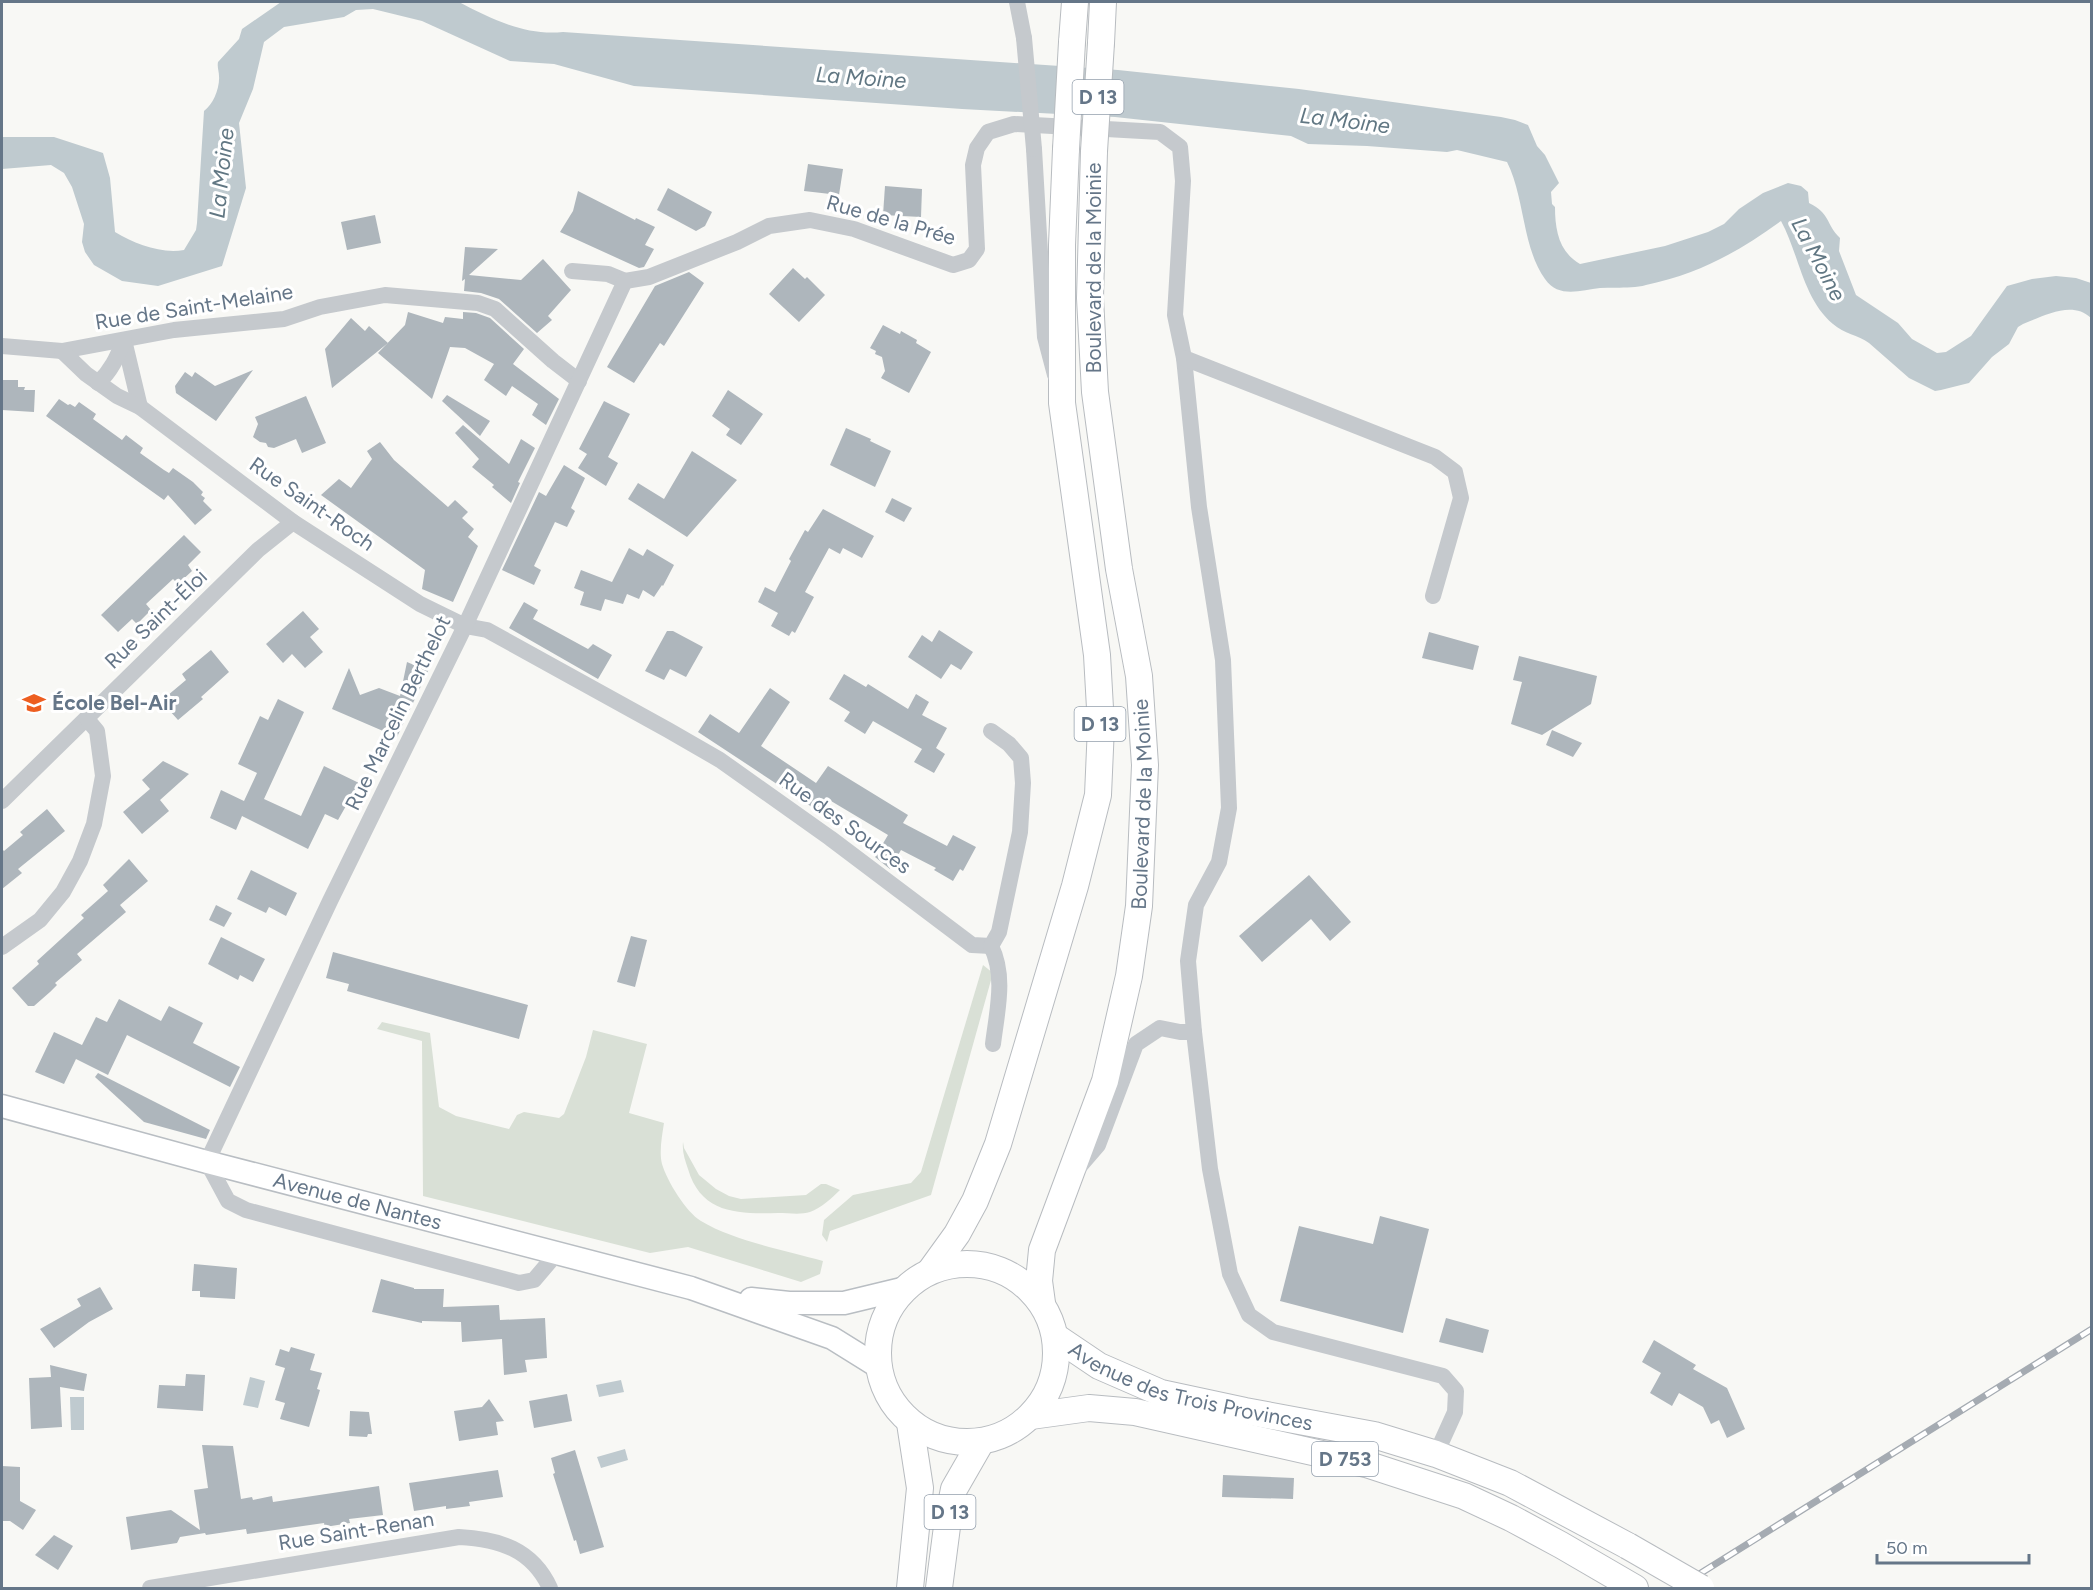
<svg xmlns="http://www.w3.org/2000/svg" width="2093" height="1590" font-family="Figtree,sans-serif">
<style>
.green{fill:#d9e0d6}
.water{fill:#bfcacf}
.building{fill:#aeb6bc}
.lines{fill:none;stroke-linecap:round;stroke-linejoin:round}
.secondary-casing{stroke:#b9bec3;stroke-width:25}
.primary-casing{stroke:#b8bcc0;stroke-width:28}
.street{stroke:#c5c9cd;stroke-width:16}
.secondary{stroke:#fff;stroke-width:22}
.primary{stroke:#fff;stroke-width:26}
.rail-casing{stroke:#a5abb2;stroke-width:7}
.rail{stroke:#fff;stroke-width:4.5;stroke-dasharray:14;stroke-linecap:butt}
.primary-bridge-casing{stroke:#b8bcc0;stroke-width:28;stroke-linecap:butt}
.street-bridge{stroke:#c5c9cd;stroke-width:16}
.primary-bridge{stroke:#fff;stroke-width:26}
.labels{text-anchor:middle;stroke-width:6;stroke-linejoin:round;paint-order:stroke}
.shield{fill:#fff;stroke:#939fac;stroke-width:1.5}
.shield-label{font-size:20px;font-weight:bold;fill:#657688}
.street-label{font-size:21px;fill:#657688;stroke:#fff}
.poi-label{font-size:21px;font-weight:bold;fill:#657688;stroke:#fff;text-anchor:start}
.water-label{font-size:22px;font-style:italic;fill:#617783;stroke:#fff}
</style>
<rect width="100%" height="100%" fill="#f8f8f5"/>
<g class="green">
<polygon points="983,965 993,973 931,1195 830,1231 827,1242 822,1235 824,1220 853,1195 911,1183 921,1172"/>
<path d="M382 1022 430 1033 439 1107 456 1116 509 1129 517 1115 524 1112 559 1118 564 1114 586 1057 593 1030 647 1044 629 1113 664 1123C662 1136 659 1152 662 1164 667 1181 686 1212 701 1221 734 1241 785 1250 823 1261L820 1274 801 1282 688 1247 650 1253 423 1196 422 1041 377 1029Z"/>
<path d="M683 1142 684 1148 699 1175 716 1189 729 1196 741 1199 806 1195 821 1184H826L840 1190C832 1198 821 1208 810 1212 801 1215 788 1213 778 1213 738 1214 701 1214 688 1169 685 1160 682 1152 683 1142Z"/>
</g>
<g class="water">
<path d="M281 2H459C491 19 526 36 563 32L1118 70 1299 89 1501 117 1515 120 1528 125 1537 146 1545 155 1559 183 1551 192 1552 204 1555 207C1555 230 1559 252 1580 264L1665 246 1708 232 1724 224 1739 209 1763 193 1788 183 1801 186 1808 192 1809 203C1831 214 1825 223 1840 238L1839 251 1856 295 1898 323 1912 339 1937 353 1946 352 1971 336 2007 286 2032 279 2056 276 2076 278 2091 283V318C2072 300 2044 316 2023 324L2018 327 2009 344 1992 357 1969 383 1941 390 1935 391 1909 378 1869 343C1858 335 1844 334 1833 324 1803 299 1799 254 1781 221 1738 252 1699 274 1646 285 1632 289 1615 287 1600 288 1581 290 1559 299 1545 279 1522 247 1525 198 1507 162L1457 150 1447 152 1367 146 1308 144 1291 136 1115 117 962 109 634 86 554 64 510 61 422 21 373 9 356 10 344 17 284 27 264 42 253 89 239 123 246 188 222 266 158 286 122 281 94 265 85 252 82 242 84 224 72 187 64 173 51 165 2 169V137H54L103 153 110 178 115 232C135 244 161 254 184 250L196 230 197 223 204 111C213 105 220 88 219 76 219 71 217 67 218 62L239 39 242 29Z"/>
<polygon points="250,1377 265,1381 258,1408 243,1405"/>
<polygon points="621,1380 624,1392 599,1397 596,1385"/>
<polygon points="70,1397 84,1397 84,1430 71,1430"/>
<polygon points="625,1449 628,1460 601,1468 597,1457"/>
</g>
<g class="building">
<polygon points="808,164 843,169 839,195 804,191"/>
<polygon points="885,186 922,189 921,217 883,215"/>
<polygon points="668,188 712,212 705,226 696,231 657,210"/>
<polygon points="578,191 635,220 636,218 655,227 645,245 654,249 644,267 639,268 560,232 573,211"/>
<polygon points="375,215 381,243 347,250 341,222"/>
<polygon points="465,247 498,249 469,275 521,280 543,259 571,290 548,316 552,320 537,333 499,299 481,293 464,291 465,279 462,281"/>
<polygon points="793,268 805,279 807,277 825,295 799,322 769,294"/>
<polygon points="689,272 704,283 664,346 660,343 634,383 607,367 655,286"/>
<polygon points="408,312 443,323 445,317 463,319 463,312 476,313 490,318 524,349 513,364 559,399 546,425 532,415 538,404 512,386 506,396 484,380 494,364 465,348 450,347 432,399 378,353 405,325"/>
<polygon points="351,318 365,331 369,326 388,343 332,388 325,349"/>
<polygon points="883,325 900,334 901,331 917,340 916,343 931,352 909,393 881,378 885,371 882,357 875,354 876,351 870,348"/>
<polygon points="253,370 216,421 176,393 175,386 185,372 192,377 195,372 215,386"/>
<polygon points="2,380 18,380 18,387 25,387 24,390 35,390 34,412 2,410"/>
<polygon points="728,390 763,414 741,445 726,435 730,429 712,416"/>
<polygon points="447,395 490,421 480,436 442,401"/>
<polygon points="306,396 326,443 302,453 296,439 274,448 268,447 266,443 260,442 253,437 258,424 255,417"/>
<polygon points="59,399 68,405 70,404 75,407 79,402 96,414 93,419 122,440 126,435 143,448 140,453 164,470 169,473 173,468 193,482 203,492 201,495 205,498 203,501 212,510 195,525 168,495 164,500 46,416"/>
<polygon points="604,401 630,414 608,457 618,463 606,486 578,468 587,454 579,449"/>
<polygon points="463,425 509,464 521,439 535,448 518,482 520,483 511,503 492,487 494,485 472,467 479,459 455,433"/>
<polygon points="846,428 871,439 870,441 891,451 875,487 830,465"/>
<polygon points="380,442 394,460 448,507 455,500 468,512 462,518 474,529 468,537 478,546 453,602 422,589 425,570 321,495 339,479 351,488 372,459 367,451"/>
<polygon points="692,451 737,480 687,537 628,499 638,483 664,499"/>
<polygon points="564,465 585,478 571,508 575,511 567,527 555,522 534,566 541,570 534,585 502,570 539,492 546,496"/>
<polygon points="892,498 912,508 904,522 885,512"/>
<polygon points="823,509 874,536 862,558 843,548 840,554 829,548 805,592 814,597 795,633 792,631 789,636 771,626 778,613 758,602 765,587 775,592 791,561 789,559 805,530 808,532"/>
<polygon points="184,535 201,552 188,565 192,571 178,584 173,579 146,604 151,610 137,624 132,619 118,632 101,615"/>
<polygon points="629,548 643,556 647,549 674,565 663,586 662,585 654,597 643,590 639,599 627,594 623,604 605,599 601,611 580,605 584,592 574,588 581,570 612,582"/>
<polygon points="524,602 538,610 533,619 588,649 593,644 612,655 598,679 509,628"/>
<polygon points="303,611 319,629 310,637 323,652 305,668 292,654 283,663 266,644"/>
<polygon points="939,630 973,652 961,670 951,664 941,679 908,657 922,635 932,642"/>
<polygon points="667,631 673,631 703,647 686,677 670,669 664,680 645,671"/>
<polygon points="1429,632 1479,646 1473,670 1422,658"/>
<polygon points="211,650 229,672 201,697 203,699 178,720 161,701 186,680 182,674"/>
<polygon points="1519,656 1597,676 1591,704 1542,735 1511,724 1522,682 1513,680"/>
<polygon points="407,662 428,671 397,737 332,709 349,668 360,695 379,688 400,696"/>
<polygon points="844,674 866,687 868,684 908,709 916,694 929,702 922,715 947,728 936,748 945,754 934,773 914,762 922,749 873,721 865,734 844,721 850,712 829,699"/>
<polygon points="770,688 790,702 761,746 816,783 828,766 908,815 903,823 947,846 953,835 976,847 963,871 960,869 953,881 934,870 936,868 901,850 890,869 875,857 888,835 826,798 818,811 698,732 710,714 739,733"/>
<polygon points="278,699 304,712 264,799 301,816 324,766 359,783 338,820 325,814 308,849 242,816 236,830 210,818 221,790 244,801 257,773 238,764 260,716 268,720"/>
<polygon points="1552,730 1582,743 1573,757 1546,745"/>
<polygon points="163,761 189,774 160,800 169,811 142,834 123,812 150,789 142,780"/>
<polygon points="47,809 65,831 18,869 22,873 2,889 2,849 4,851 23,835 20,832"/>
<polygon points="129,859 148,881 120,905 126,912 77,954 82,960 55,983 57,985 50,992 34,1006 28,1006 12,988 39,964 37,961 84,918 81,915 108,891 103,885"/>
<polygon points="251,870 297,893 286,916 269,907 266,913 237,899"/>
<polygon points="1309,875 1351,922 1330,941 1311,919 1262,962 1239,936"/>
<polygon points="216,905 232,913 224,927 209,920"/>
<polygon points="631,936 647,940 635,987 617,982"/>
<polygon points="221,937 265,959 253,982 240,975 238,980 208,964"/>
<polygon points="333,952 528,1005 519,1039 347,991 349,984 326,978"/>
<polygon points="119,999 161,1021 169,1006 203,1023 193,1043 240,1067 230,1087 127,1035 108,1075 76,1059 64,1084 35,1072 54,1032 82,1045 96,1017 107,1022"/>
<polygon points="98,1073 210,1130 206,1139 144,1122 95,1077"/>
<polygon points="1380,1216 1429,1229 1403,1333 1280,1301 1299,1226 1373,1244"/>
<polygon points="194,1264 237,1268 235,1299 200,1297 200,1291 192,1291"/>
<polygon points="381,1279 414,1288 414,1289 444,1289 443,1307 499,1305 500,1320 545,1318 547,1358 525,1360 527,1372 504,1375 502,1339 462,1342 461,1322 422,1321 422,1323 372,1312"/>
<polygon points="100,1287 113,1309 89,1322 54,1348 40,1329 81,1306 77,1299"/>
<polygon points="1446,1318 1489,1330 1483,1353 1439,1342"/>
<polygon points="1654,1340 1696,1365 1693,1369 1727,1388 1745,1429 1727,1438 1719,1420 1711,1424 1703,1407 1679,1393 1672,1406 1650,1393 1661,1373 1642,1362"/>
<polygon points="291,1347 315,1354 310,1370 322,1373 317,1389 320,1390 309,1427 280,1419 285,1403 275,1400 285,1368 275,1365 280,1349 289,1352"/>
<polygon points="50,1365 87,1374 84,1391 60,1387 62,1427 31,1429 29,1378 51,1377"/>
<polygon points="186,1374 205,1375 203,1411 157,1408 159,1385 185,1386"/>
<polygon points="567,1394 572,1421 534,1428 529,1401"/>
<polygon points="489,1399 504,1421 496,1422 498,1435 459,1441 454,1411 482,1407"/>
<polygon points="350,1411 369,1412 372,1434 368,1434 367,1437 349,1436"/>
<polygon points="202,1445 233,1446 241,1499 252,1497 253,1500 272,1496 273,1502 379,1486 383,1515 349,1519 350,1523 325,1527 324,1523 247,1534 246,1529 206,1535 205,1533 180,1537 177,1543 131,1550 126,1517 171,1510 200,1530 194,1490 208,1488"/>
<polygon points="575,1450 604,1547 580,1554 576,1540 574,1541 553,1474 555,1473 551,1458"/>
<polygon points="2,1466 20,1467 20,1501 36,1510 23,1530 10,1521 2,1521"/>
<polygon points="498,1470 503,1497 469,1502 470,1506 446,1509 446,1506 414,1511 409,1483"/>
<polygon points="1223,1475 1294,1478 1293,1499 1222,1497"/>
<polygon points="54,1535 73,1546 58,1570 35,1555"/>
</g>
<g class="lines">
<g class="secondary-casing">
<g id="secondary">
<path id="s1" d="M2 1106 207 1162 691 1288 832 1338 877 1366"/>
<polyline points="751,1299 789,1303 844,1303 902,1289"/>
</g>
</g>
<g class="primary-casing">
<g id="primary">
<polyline points="1072,42 1075,2"/>
<polyline points="1101,43 1103,2"/>
<circle cx="967" cy="1353" r="89"/>
<polyline points="931,1270 957,1234 975,1201 998,1144 1075,886 1098,795 1101,726 1097,655 1062,403 1062,245 1066,149"/>
<path id="s2" d="M1042 1303 1039 1281 1042 1250 1105 1081 1129 976 1139 906 1145 765 1139 676 1119 569 1095 392 1090 298 1094 151"/>
<path id="s3" d="M1056 1337 1099 1366 1161 1393 1245 1411 1374 1435 1436 1454 1510 1483 1628 1546"/>
<polyline points="1031,1416 1089,1408 1135,1412 1366,1464 1464,1496 1511,1518 1561,1545 1635,1588"/>
<polyline points="910,1588 920,1488 910,1423"/>
<polyline points="939,1588 948,1519 954,1489 981,1442"/>
</g>
</g>
<g class="street">
<polyline points="1017,2 1024,38"/>
<polyline points="1034,149 1045,337 1055,375"/>
<polyline points="572,271 608,274 625,281"/>
<polyline points="625,281 649,277 737,242 769,226 810,220 854,229 953,265 969,260 977,249 973,165 977,148 988,132 1014,124 1160,132 1180,147 1183,181 1175,315 1184,358 1199,507 1223,660 1229,808 1219,862 1196,905 1188,961 1194,1032 1210,1169 1230,1274 1249,1315 1273,1332 1443,1376 1456,1391 1455,1412 1436,1454"/>
<polyline points="124,340 140,407"/>
<polyline points="2,346 62,351 174,330 284,319 320,307 385,295 478,303 495,309 553,361 579,381"/>
<polyline points="62,351 86,374 117,396 140,407 164,425 293,522 420,604 465,626 487,630 668,730 720,760 830,838 972,945 991,946 999,932 1020,832 1023,783 1021,758 1009,744 991,731"/>
<polyline points="1184,358 1435,457 1455,472 1461,498 1433,596"/>
<path d="M98 383C112 370 117 357 124 340"/>
<polyline points="2,801 258,550 293,522"/>
<path d="M991 946C1006 976 997 1011 993 1044"/>
<polyline points="2,947 40,920 63,892 80,861 94,824 103,776 97,731 87,719"/>
<polyline points="1079,1167 1098,1145 1136,1044 1160,1028 1180,1032 1194,1032"/>
<polyline points="557,1253 534,1280 519,1283 246,1210 228,1201 207,1162 330,901 465,626 625,281"/>
<path d="M150 1588 459 1537C499 1539 532 1549 550 1588"/>
</g>
<use href="#secondary" class="secondary"/>
<use href="#primary" class="primary"/>
<g class="rail-casing">
<polyline id="rail" points="1677,1588 2092,1329"/>
</g>
<use href="#rail" class="rail"/>
<g class="primary-bridge-casing">
<g id="primary-bridge">
<polyline points="1066,149 1072,42"/>
<polyline points="1094,151 1101,43"/>
<polyline points="1628,1546 1701,1588"/>
</g>
</g>
<polyline class="street-bridge" points="1024,38 1034,149"/>
<use href="#primary-bridge" class="primary-bridge"/>
</g>
<defs>
<g id="school-bare" transform="scale(1.8)"><path d="M0-5L7-2L0 1L-7-2ZM-4 1L0 2.5L4 1V4Q0 6-4 4Z" fill="#ed5e20" stroke="#fff" stroke-width="2.5" paint-order="stroke"/></g>
</defs>
<g fill-rule="evenodd">
<use href="#school-bare" x="34" y="703"/>
</g>
<g class="labels">
<g class="shield">
<rect x="1072.5" y="80" width="51" height="34" rx="4.5"/>
<rect x="1074.5" y="707" width="51" height="34" rx="4.5"/>
<rect x="1312" y="1442" width="66" height="34" rx="4.5"/>
<rect x="924.5" y="1495" width="51" height="34" rx="4.5"/>
</g>
<g class="shield-label">
<text x="1098" y="104">D 13</text>
<text x="1100" y="731">D 13</text>
<text x="1345" y="1466">D 753</text>
<text x="950" y="1519">D 13</text>
</g>
<g class="street-label">
<text transform="translate(891 220) rotate(16)" y="7">Rue de la Prée</text>
<text transform="translate(1094 268) rotate(-90)" y="7">Boulevard de la Moinie</text>
<text transform="translate(194 307) rotate(-9)" y="7">Rue de Saint-Melaine</text>
<text transform="translate(312 504) rotate(35)" y="7">Rue Saint-Roch</text>
<text transform="translate(156 619) rotate(-44)" y="7">Rue Saint-Éloi</text>
<text transform="translate(398 713) rotate(-64)" y="7">Rue Marcelin Berthelot</text>
<text dy="7" stroke="none"><textPath href="#s2" startOffset="514">Boulevard de la Moinie</textPath></text>
<text transform="translate(845 823) rotate(36)" y="7">Rue des Sources</text>
<text dy="7" stroke="none"><textPath href="#s1" startOffset="368">Avenue de Nantes</textPath></text>
<text dy="7" stroke="none"><textPath href="#s3" startOffset="146">Avenue des Trois Provinces</textPath></text>
<text transform="translate(356 1531) rotate(-9)" y="7">Rue Saint-Renan</text>
</g>
<g class="poi-label">
<text x="52" y="710">École Bel-Air</text>
</g>
<g class="water-label">
<text transform="translate(861 77) rotate(4)" y="8">La Moine</text>
<text transform="translate(1345 120) rotate(7)" y="8">La Moine</text>
<text transform="translate(221 173) rotate(-84)" y="8">La Moine</text>
<text transform="translate(1819 259) rotate(62)" y="8">La Moine</text>
</g>
</g>
<rect width="2093" height="1590" fill="none" stroke="#657688" stroke-width="6"/>
<path d="M1877 1554v9h152v-9" fill="none" stroke="#657688" stroke-width="3"/>
<text x="1886" y="1554" font-size="18" fill="#657688" stroke="#ffffff" stroke-width="4.5" paint-order="stroke">50 m</text>
</svg>
